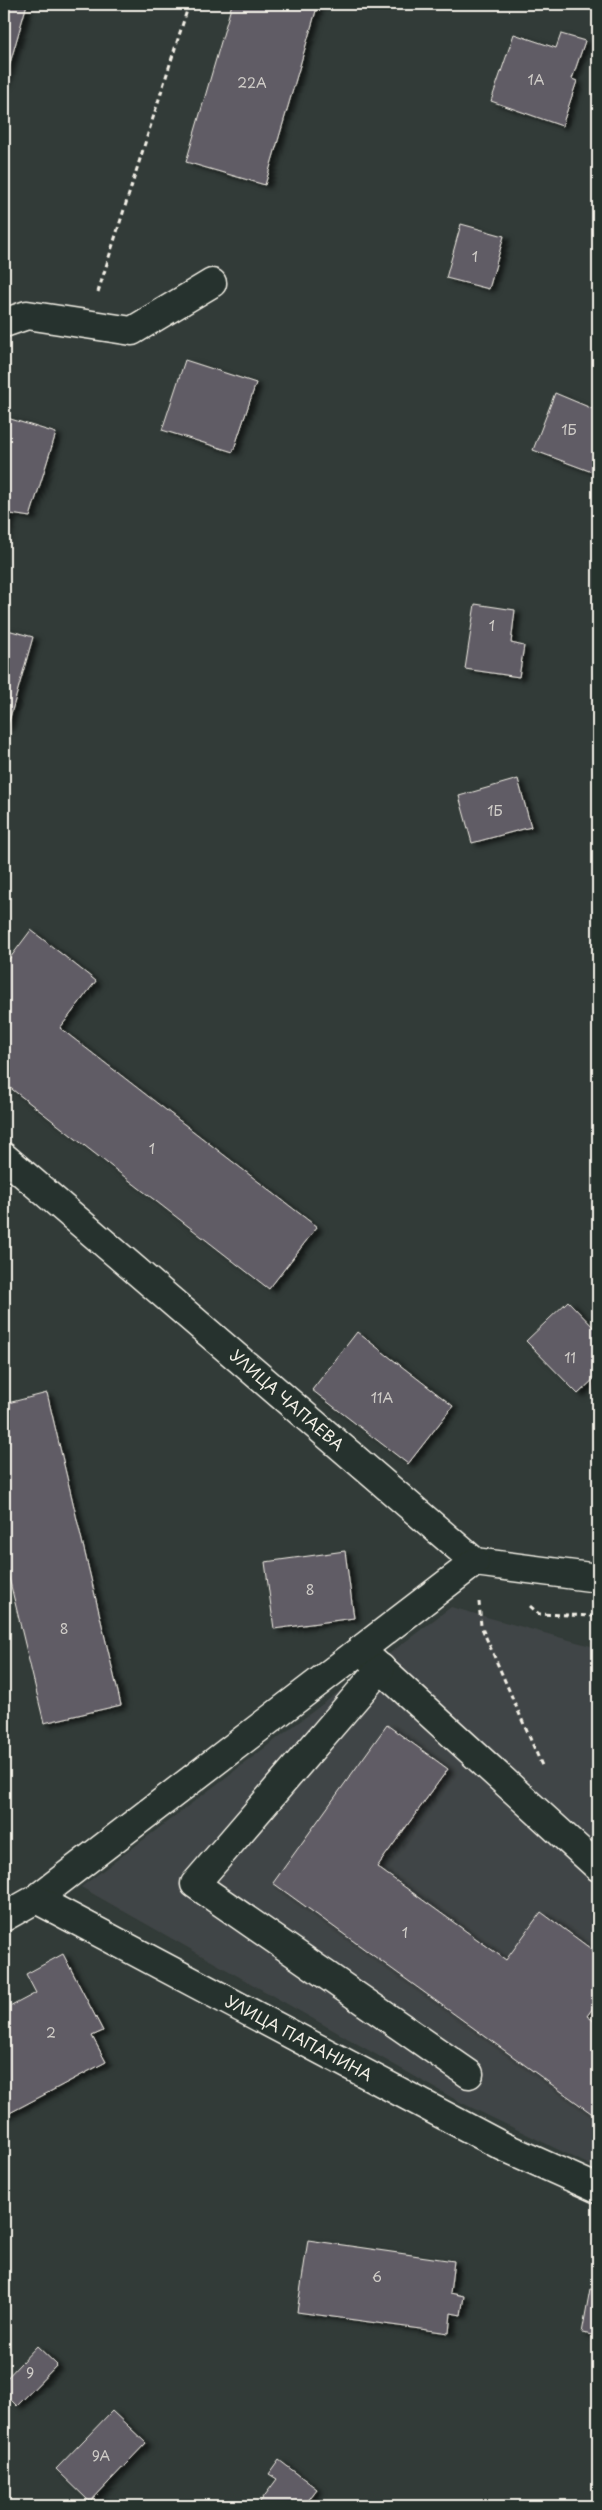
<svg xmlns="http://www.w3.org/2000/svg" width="602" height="2510" font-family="'Playpen Sans',sans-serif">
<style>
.built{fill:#404546}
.building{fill:#615b65;stroke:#f4f1e8;filter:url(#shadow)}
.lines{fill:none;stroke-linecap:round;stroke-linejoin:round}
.minor-casing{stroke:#f4f1e8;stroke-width:31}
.path{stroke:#f4f1e8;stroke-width:3;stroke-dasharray:5 4;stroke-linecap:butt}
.minor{stroke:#26332d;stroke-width:28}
.labels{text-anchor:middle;stroke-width:4;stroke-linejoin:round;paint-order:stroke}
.number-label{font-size:14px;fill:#cfccc7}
.street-label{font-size:16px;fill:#f4f1e8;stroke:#26332d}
</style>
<defs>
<filter id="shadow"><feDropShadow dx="5.5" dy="3" stdDeviation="2.5" flood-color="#0009"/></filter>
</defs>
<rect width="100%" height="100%" fill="#323b38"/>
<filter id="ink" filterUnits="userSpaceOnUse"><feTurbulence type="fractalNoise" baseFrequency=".02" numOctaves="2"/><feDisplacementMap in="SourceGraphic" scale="10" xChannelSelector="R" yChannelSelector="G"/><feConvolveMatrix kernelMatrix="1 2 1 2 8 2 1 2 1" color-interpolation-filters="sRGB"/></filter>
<g filter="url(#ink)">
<polygon class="built" points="451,1607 598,1648 598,2169 458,2101 81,1887"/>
<g class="building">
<polygon points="4,4 27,4 4,84"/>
<polygon points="232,4 318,4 265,185 186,162"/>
<polygon points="514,34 556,48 561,34 585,41 572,79 577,81 562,126 491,101"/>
<polygon points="461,224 504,236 489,289 446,278"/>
<polygon points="185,360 256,383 233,452 162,430"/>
<polygon points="555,393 598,411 598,455 592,472 533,450"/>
<polygon points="4,417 56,433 30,517 11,514 4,538"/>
<polygon points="475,604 515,610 511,643 524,646 519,677 465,669"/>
<polygon points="4,629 33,637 7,728 4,727"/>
<polygon points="518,779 531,827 472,843 459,796"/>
<polygon points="31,930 96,981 60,1028 317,1227 269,1289 4,1083 4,966"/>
<polygon points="568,1301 598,1332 598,1375 578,1394 526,1341"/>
<polygon points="357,1332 453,1406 408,1464 312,1390"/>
<polygon points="47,1393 121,1705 44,1723 4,1557 4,1404"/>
<polygon points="345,1551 354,1618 274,1629 265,1562"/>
<polygon points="387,1725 448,1769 377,1867 506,1960 541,1912 598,1954 598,2001 587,2016 598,2024 598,2118 273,1883"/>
<polygon points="63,1954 103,2031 92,2036 106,2062 4,2116 4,2010 36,1993 26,1974"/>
<polygon points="308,2240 454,2261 450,2293 464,2296 461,2315 451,2313 449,2333 297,2312"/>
<polygon points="590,2289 598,2290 598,2336 582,2333"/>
<polygon points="37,2346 57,2365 17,2406 4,2393 4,2381"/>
<polygon points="112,2411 146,2443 90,2502 56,2469"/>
<polygon points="279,2460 317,2489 304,2506 257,2506 277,2479 269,2474"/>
</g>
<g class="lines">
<g class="minor-casing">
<g id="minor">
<polyline points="4,323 27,315 132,331 212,283"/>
<polyline points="4,1157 475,1562 598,1578"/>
<polyline points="367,1656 598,1867"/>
<polyline points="381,1668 195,1884 469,2074"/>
<polyline points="36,1899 475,1562"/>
<polyline points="4,1917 36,1899 502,2146 598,2189"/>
</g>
</g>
<g class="path">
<polyline points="98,292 189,4"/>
<polyline points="479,1602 481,1626 543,1768"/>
<polyline points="530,1606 539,1614 595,1616 598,1618"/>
</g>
<use href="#minor" class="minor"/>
</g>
</g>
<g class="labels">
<g class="number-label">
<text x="536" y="85">1А</text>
<text x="252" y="88">22А</text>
<text x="475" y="262">1</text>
<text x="569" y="435">1Б</text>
<text x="492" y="631">1</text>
<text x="495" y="816">1Б</text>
<text x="152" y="1154">1</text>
<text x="570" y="1363">11</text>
<text x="382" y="1403">11А</text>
<text x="310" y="1595">8</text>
<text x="64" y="1634">8</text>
<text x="405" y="1938">1</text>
<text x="51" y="2038">2</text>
<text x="377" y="2282">6</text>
<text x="30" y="2378">9</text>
<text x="101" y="2461">9А</text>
</g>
<g class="street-label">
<text transform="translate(287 1400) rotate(41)" y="6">УЛИЦА ЧАПАЕВА</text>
<text transform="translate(299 2038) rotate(28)" y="6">УЛИЦА ПАПАНИНА</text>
</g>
</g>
<rect width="602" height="2510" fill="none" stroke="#26332d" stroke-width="20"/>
<rect x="10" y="10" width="582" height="2490" fill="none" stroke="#f4f1e8" stroke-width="2" filter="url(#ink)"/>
</svg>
